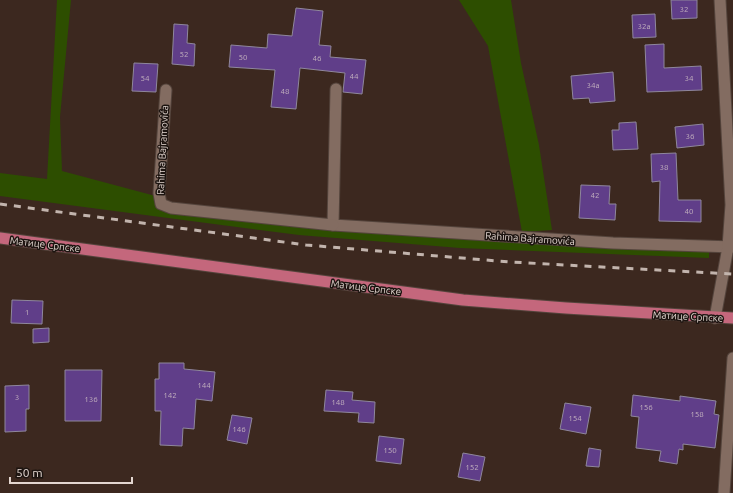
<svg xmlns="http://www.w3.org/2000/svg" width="733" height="493" font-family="Ubuntu,sans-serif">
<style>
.green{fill:#2d4e00}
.building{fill:#603e89;stroke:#8f879c}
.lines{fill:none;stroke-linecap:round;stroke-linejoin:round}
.minor-casing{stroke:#54443c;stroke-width:13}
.primary-casing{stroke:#54443c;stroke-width:13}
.minor{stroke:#836c61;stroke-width:11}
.primary{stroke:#c4677c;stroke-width:11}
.rail{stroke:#c2b4ad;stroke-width:3;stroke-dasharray:7 7;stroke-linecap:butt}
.labels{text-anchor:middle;stroke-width:3;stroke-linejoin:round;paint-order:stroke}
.number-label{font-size:8px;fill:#c2b0be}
.street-label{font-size:10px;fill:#e3d6d0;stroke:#1c1410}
</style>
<rect width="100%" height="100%" fill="#3c281f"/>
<g class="green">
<polygon points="57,0 71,0 60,117 62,171 163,198 162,208 709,245 709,258 460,248 299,235 0,196 0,173 47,179"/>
<polygon points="459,0 511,0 521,63 539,145 552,230 522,232 488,46"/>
</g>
<g class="building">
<polygon points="671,0 697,0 697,18 672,19"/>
<polygon points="296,8 323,11 319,45 331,46 330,57 366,60 362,94 343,92 345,73 300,68 296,109 271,107 275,70 229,67 231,45 267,48 268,34 292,36"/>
<polygon points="655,14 656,37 633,38 632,15"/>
<polygon points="174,24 188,25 187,43 195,44 194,66 172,64"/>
<polygon points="664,44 664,68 701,66 702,90 647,92 645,45"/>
<polygon points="134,63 158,64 156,92 132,91"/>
<polygon points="613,72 615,101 590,103 589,98 573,99 571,76"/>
<polygon points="636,122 638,149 613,150 612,130 619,130 619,123"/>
<polygon points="703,124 704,145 677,148 675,127"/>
<polygon points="676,153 678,200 701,200 701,222 659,221 660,181 652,182 651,154"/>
<polygon points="581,185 610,186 609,204 616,204 615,220 579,218"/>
<polygon points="12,300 43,301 42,324 11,323"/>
<polygon points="49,328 49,342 33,343 33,329"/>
<polygon points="159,363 184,363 184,369 215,372 212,401 196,399 194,429 183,428 182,446 160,445 161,411 155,411 155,379 159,379"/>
<polygon points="65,370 102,370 101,421 65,421"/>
<polygon points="29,385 29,409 26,409 26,431 5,432 5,386"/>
<polygon points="326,390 353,392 352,400 375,402 374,423 358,422 359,413 324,411"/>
<polygon points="633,395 680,401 680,396 716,401 714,414 719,415 715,448 683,444 683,450 679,449 677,464 659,461 661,451 636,448 639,417 631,416"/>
<polygon points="565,403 591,407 586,434 560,429"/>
<polygon points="232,415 252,418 247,444 227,440"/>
<polygon points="379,436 404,439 401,464 376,461"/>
<polygon points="589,448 601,450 599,467 586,466"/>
<polygon points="463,453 485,457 480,481 458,477"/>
</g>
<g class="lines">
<g class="minor-casing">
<g id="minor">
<polyline points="336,89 333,225 613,243 733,247"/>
<polyline points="166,90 159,193 161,204 171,208 333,225"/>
<polyline points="715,318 728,247 731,205 720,0"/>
<polyline points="724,493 733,358"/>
</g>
</g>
<g class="primary-casing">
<polyline id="primary" points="0,238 463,300 566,308 733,318"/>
</g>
<use href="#minor" class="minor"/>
<use href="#primary" class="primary"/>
<polyline class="rail" points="0,204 306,245 510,262 733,274"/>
</g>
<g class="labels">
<g class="number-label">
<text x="684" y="12">32</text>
<text x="644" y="29">32a</text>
<text x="184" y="57">52</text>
<text x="243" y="60">50</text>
<text x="317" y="61">46</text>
<text x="354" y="79">44</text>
<text x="145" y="81">54</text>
<text x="689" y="81">34</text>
<text x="593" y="88">34a</text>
<text x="285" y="94">48</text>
<text x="690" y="139">36</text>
<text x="664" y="170">38</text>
<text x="595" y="198">42</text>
<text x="689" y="214">40</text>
<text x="27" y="315">1</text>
<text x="204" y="388">144</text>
<text x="170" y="398">142</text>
<text x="17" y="400">3</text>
<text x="91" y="402">136</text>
<text x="338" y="405">148</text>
<text x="646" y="410">156</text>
<text x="697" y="417">158</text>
<text x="575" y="421">154</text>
<text x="239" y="432">146</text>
<text x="390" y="453">150</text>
<text x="472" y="470">152</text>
</g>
<g class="street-label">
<text transform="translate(162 150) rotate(-87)" y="4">Rahima Bajramovića</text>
<text transform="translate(530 238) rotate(4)" y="4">Rahima Bajramovića</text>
<text transform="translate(45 244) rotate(7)" y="4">Матице Српске</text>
<text transform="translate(366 287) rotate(7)" y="4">Матице Српске</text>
<text transform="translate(688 316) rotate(3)" y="4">Матице Српске</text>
</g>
</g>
<path d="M10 477v6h122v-6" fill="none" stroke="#e3d6d0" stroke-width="2"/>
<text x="16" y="477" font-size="12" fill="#e3d6d0" stroke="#1c1410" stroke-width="3" paint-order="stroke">50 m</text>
</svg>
